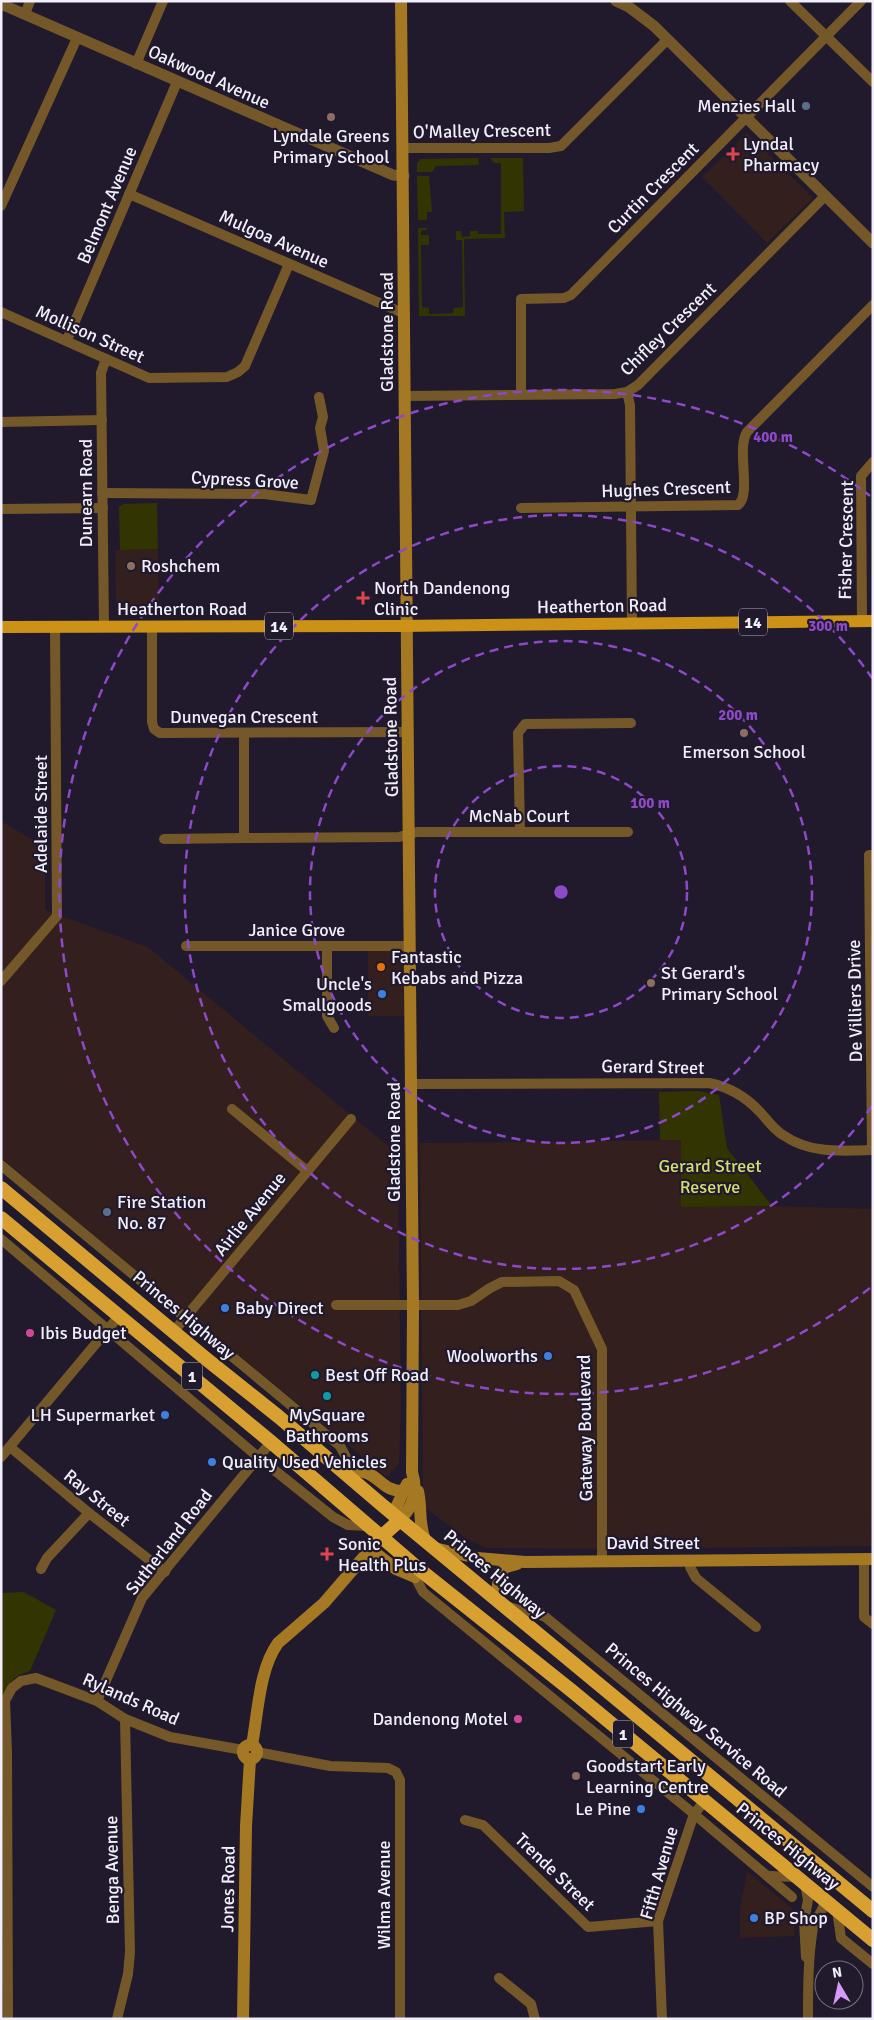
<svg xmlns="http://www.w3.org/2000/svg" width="874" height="2020" font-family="Signika,sans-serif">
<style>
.commercial{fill:#321f1e}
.green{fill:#323501}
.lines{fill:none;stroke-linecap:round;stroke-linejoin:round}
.minor{stroke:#745829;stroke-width:10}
.tertiary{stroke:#745829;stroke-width:11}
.secondary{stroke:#a57924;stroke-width:12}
.primary{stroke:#cc9217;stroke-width:12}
.trunk{stroke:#d8a030;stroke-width:14}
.ring{fill:none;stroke:#8d49c8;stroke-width:2.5;stroke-dasharray:9 6}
.service-dot{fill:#5c6f8a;stroke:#201a2c;stroke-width:2}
.education-dot{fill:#8d6e63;stroke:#201a2c;stroke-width:2}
.health-dot{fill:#e0444e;stroke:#201a2c;stroke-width:2}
.food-dot{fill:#e8710a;stroke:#201a2c;stroke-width:2}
.shop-dot{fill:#3f7fe0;stroke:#201a2c;stroke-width:2}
.hotel-dot{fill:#d1479c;stroke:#201a2c;stroke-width:2}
.culture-dot{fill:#0f9aa8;stroke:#201a2c;stroke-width:2}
.labels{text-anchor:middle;stroke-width:4.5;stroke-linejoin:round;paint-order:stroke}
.shield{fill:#201a2c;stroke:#b3afbe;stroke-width:1}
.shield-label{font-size:16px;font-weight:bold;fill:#f2effc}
.street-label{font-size:18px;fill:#f2effc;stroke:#201a2c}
.poi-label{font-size:18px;fill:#f2effc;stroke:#201a2c;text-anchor:start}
.park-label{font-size:18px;fill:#d3de70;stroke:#201a2c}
.centre{fill:#8d49c8;stroke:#201a2c;stroke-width:2.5}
.ring-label{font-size:15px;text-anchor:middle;font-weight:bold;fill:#8d49c8;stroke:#201a2c;stroke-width:4.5;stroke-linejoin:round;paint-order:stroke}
</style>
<rect width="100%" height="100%" fill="#201a2c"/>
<g class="commercial">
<polygon points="747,133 813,198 767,243 702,177"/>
<polygon points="158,549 159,607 116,607 115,550"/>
<polygon points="1,821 45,847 45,910 148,947 398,1154 401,1410 399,1464 387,1477 186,1312 1,1158"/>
<polygon points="368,949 401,951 404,954 404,1016 368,1016"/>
<polygon points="681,1140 681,1207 779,1206 873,1209 873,1462 871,1546 611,1549 486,1548 467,1539 423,1506 420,1143"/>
<polygon points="747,1871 794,1910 794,1936 740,1938 740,1909"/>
</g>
<g class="green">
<polygon points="478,158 479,165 436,166 432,172 417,172 417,163 421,159"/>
<polygon points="490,158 523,158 524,211 504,212 505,238 464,239 465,316 419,316 418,228 427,228 427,230 421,231 421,235 429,235 429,245 421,245 422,307 429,308 429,314 453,313 454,308 463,307 462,240 456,240 456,231 461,231 462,237 470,236 470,231 478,231 478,234 501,234 501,163 494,163"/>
<polygon points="417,176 429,176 432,212 427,212 427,220 418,220"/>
<polygon points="157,503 158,549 120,550 119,507 123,504"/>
<polygon points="698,1091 719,1095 727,1148 772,1206 681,1207 681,1140 660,1140 659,1092"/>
<path d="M24 1592 56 1610 30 1671C2 1678 3 1700 1 1724V1593Z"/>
</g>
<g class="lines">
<g class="minor">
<polyline points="790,1 873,82"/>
<polyline points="25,14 30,1"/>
<polyline points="136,64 163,1"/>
<polyline points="403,148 549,148 561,146 667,40"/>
<polyline points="129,194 405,314"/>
<polyline points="1,206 77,38"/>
<polyline points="1,312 149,378 227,377 238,372 245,366 289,264"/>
<polyline points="67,340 177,82"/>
<polyline points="627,392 630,405 632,623"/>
<polyline points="521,394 521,299 564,298 571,295 861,1"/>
<polyline points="405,396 615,394 627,392 638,385 825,196"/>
<polyline points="1,422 102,420"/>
<polyline points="102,493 264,494 311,500 324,451 320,428 323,417 319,397"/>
<path d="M521 508 738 505C752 494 736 449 747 432L873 305"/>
<polyline points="1,509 103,508"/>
<polyline points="862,621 861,476 873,462"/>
<polyline points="104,627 101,373 106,359"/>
<polyline points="152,627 152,722 154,729 160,733 408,732"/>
<polyline points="244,734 244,838 399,837 417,832 628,832"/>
<polyline points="520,832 518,733 525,724 631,723"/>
<polyline points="164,839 244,838"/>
<polyline points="186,946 409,946"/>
<polyline points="327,946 327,1016 334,1028"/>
<polyline points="1,981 57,916 55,627"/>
<path d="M411 1084 709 1083C729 1087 745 1096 759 1111 767 1119 773 1129 783 1135 810 1154 842 1151 873 1150"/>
<polyline points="232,1109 306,1170"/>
<polyline points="872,1150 869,855 873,855"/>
<polyline points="1,1165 340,1446 346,1457 343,1472"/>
<polyline points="1,1239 258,1457 333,1517 348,1525 368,1526"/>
<polyline points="336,1305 458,1305 471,1301 490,1288 502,1282 559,1281 574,1290 602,1349 602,1561"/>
<polyline points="174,1331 351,1119"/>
<polyline points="10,1447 89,1513 165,1572"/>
<polyline points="1,1457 119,1316"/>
<polyline points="864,1559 864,1617 873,1624"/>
<polyline points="690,1560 690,1567 696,1578 756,1627"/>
<polyline points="41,1569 47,1558 89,1513"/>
<polyline points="415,1577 423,1592 694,1814 792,1897"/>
<polyline points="498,1578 873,1887"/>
<polyline points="509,1607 543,1616"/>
<polyline points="97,1701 142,1598 271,1442"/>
<polyline points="257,1752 330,1766 388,1768 396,1772 400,1780 400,2019"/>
<polyline points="465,1820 483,1825 588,1927 658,1921"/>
<polyline points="769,1876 797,1877"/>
<polyline points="805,1884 808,1900 804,1921 806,1957"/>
<polyline points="837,1910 841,1938 873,1964"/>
<polyline points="499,1978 531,2004 535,2019"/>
<polyline points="8,2019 7,1752 5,1701 12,1688 21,1681 36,1678 97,1701 125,1719 170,1737 243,1750"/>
<polyline points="117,2019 128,1974 130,1952 125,1719"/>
<polyline points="662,2019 658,1921 694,1814 705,1801"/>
<path d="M808 2019C808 1988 808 1958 813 1928 815 1917 825 1911 824 1900"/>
</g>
<g class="tertiary">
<polyline points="616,1 629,7 654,26 873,243"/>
<polyline points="1,4 393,175 404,176"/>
</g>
<g class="secondary">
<path d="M343 1472C381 1465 376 1492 404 1491"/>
<path d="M418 1491C422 1508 418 1522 425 1540"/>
<polyline points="393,1514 407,1484"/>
<path d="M400 1520C414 1505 418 1492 412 1472L413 1306 401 1"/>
<polyline points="434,1548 477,1558 525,1562 873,1559"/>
<polyline points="368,1552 378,1555 396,1569 415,1577 420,1570"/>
<polyline points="496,1598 500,1572 506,1567 517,1564"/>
<circle cx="250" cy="1752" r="7"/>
<path d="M252 1745C258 1713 259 1669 278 1643L324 1603 381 1537"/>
<polyline points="243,2019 246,1826 250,1760"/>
</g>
<polyline class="primary" points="1,627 397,626 873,621"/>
<g class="trunk">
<polyline points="1,1188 205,1358 279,1417 382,1505 873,1911"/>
<polyline points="1,1218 271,1442 420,1570 572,1691 873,1940"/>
<polyline points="381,1537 400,1520"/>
</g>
</g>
<g class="ring">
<circle cx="561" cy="892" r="126"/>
<circle cx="561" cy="892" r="251"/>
<path d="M872 1106A377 377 0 1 1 872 678"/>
<path d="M870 1288A502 502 0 1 1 870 496"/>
</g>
<g class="service-dot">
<circle cx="806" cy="106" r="5"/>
<circle cx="107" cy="1212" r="5"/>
</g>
<g class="education-dot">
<circle cx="331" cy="117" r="5"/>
<circle cx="131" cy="566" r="5"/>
<circle cx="744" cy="733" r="5"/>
<circle cx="651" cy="983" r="5"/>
<circle cx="576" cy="1776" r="5"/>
</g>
<g class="health-dot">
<path d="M730.5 146.5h5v5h5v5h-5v5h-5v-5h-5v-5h5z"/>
<path d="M360.5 590.5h5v5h5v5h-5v5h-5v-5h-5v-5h5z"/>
<path d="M324.5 1546.5h5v5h5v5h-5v5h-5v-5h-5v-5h5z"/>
</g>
<circle class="food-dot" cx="381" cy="967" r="5"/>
<g class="shop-dot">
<circle cx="382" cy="994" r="5"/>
<circle cx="225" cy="1308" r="5"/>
<circle cx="548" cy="1356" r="5"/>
<circle cx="165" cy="1415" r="5"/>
<circle cx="212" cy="1462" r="5"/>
<circle cx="641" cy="1809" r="5"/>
<circle cx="754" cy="1918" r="5"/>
</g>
<g class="hotel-dot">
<circle cx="30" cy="1333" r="5"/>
<circle cx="518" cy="1719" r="5"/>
</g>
<g class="culture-dot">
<circle cx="315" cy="1375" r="5"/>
<circle cx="327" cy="1396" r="5"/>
</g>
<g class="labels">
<g class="shield">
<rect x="739" y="608.5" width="28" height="27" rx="4"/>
<rect x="265" y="612.5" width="28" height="27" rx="4"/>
<rect x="182" y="1362.5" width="20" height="27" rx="4"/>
<rect x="613" y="1720.5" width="20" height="27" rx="4"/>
</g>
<g class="shield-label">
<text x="753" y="628">14</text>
<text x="279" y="632">14</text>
<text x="192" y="1382">1</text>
<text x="623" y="1740">1</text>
</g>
<g class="street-label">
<text transform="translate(209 77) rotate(24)" y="6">Oakwood Avenue</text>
<text transform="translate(482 131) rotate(-1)" y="6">O'Malley Crescent</text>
<text transform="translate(653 188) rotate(-45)" y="6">Curtin Crescent</text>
<text transform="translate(107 205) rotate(-67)" y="6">Belmont Avenue</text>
<text transform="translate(274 239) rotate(24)" y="6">Mulgoa Avenue</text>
<text transform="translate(668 329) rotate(-44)" y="6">Chifley Crescent</text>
<text transform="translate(387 332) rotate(-90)" y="6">Gladstone Road</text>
<text transform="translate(90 334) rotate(24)" y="6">Mollison Street</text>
<text transform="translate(245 480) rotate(3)" y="6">Cypress Grove</text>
<text transform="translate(666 489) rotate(-2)" y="6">Hughes Crescent</text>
<text transform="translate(86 493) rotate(-90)" y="6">Dunearn Road</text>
<text transform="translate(846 540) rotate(-89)" y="6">Fisher Crescent</text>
<text transform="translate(602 606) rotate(-1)" y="6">Heatherton Road</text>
<text x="182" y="615">Heatherton Road</text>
<text x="244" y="723">Dunvegan Crescent</text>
<text transform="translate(391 737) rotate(-91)" y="6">Gladstone Road</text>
<text transform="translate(41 814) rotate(-90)" y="6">Adelaide Street</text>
<text x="519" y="822">McNab Court</text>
<text x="297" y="936">Janice Grove</text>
<text transform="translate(855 1001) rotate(-91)" y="6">De Villiers Drive</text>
<text transform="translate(653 1067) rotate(1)" y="6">Gerard Street</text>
<text transform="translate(394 1142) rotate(-90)" y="6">Gladstone Road</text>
<text transform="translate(250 1214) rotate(-51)" y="6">Airlie Avenue</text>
<text transform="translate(184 1315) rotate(40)" y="6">Princes Highway</text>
<text transform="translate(585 1428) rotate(-91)" y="6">Gateway Boulevard</text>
<text transform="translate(97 1498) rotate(39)" y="6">Ray Street</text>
<text transform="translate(169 1542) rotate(-52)" y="6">Sutherland Road</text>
<text x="653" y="1549">David Street</text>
<text transform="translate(495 1574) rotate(40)" y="6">Princes Highway</text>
<text transform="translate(131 1699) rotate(24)" y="6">Rylands Road</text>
<text transform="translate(696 1720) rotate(40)" y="6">Princes Highway Service Road</text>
<text transform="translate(788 1846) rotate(39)" y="6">Princes Highway</text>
<text transform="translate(112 1870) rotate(-91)" y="6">Benga Avenue</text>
<text transform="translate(555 1872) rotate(44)" y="6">Trende Street</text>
<text transform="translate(659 1873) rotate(-74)" y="6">Fifth Avenue</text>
<text transform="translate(228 1889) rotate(-89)" y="6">Jones Road</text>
<text transform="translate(384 1895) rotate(-90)" y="6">Wilma Avenue</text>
</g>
<g class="poi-label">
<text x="796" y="112" text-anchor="end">Menzies Hall</text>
<text x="331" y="142" text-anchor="middle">Lyndale Greens<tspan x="331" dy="21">Primary School</tspan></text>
<text x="743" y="150">Lyndal<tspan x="743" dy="21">Pharmacy</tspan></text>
<text x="141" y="572">Roshchem</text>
<text x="374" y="594">North Dandenong<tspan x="374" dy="21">Clinic</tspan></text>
<text x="744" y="758" text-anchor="middle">Emerson School</text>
<text x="391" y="963">Fantastic<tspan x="391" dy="21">Kebabs and Pizza</tspan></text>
<text x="661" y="979">St Gerard's<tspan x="661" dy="21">Primary School</tspan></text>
<text x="372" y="990" text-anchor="end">Uncle's<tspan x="372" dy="21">Smallgoods</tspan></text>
<text x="117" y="1208">Fire Station<tspan x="117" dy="21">No. 87</tspan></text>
<text x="235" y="1314">Baby Direct</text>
<text x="40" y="1339">Ibis Budget</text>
<text x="538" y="1362" text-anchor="end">Woolworths</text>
<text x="325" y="1381">Best Off Road</text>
<text x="155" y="1421" text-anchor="end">LH Supermarket</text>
<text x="327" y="1421" text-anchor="middle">MySquare<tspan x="327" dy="21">Bathrooms</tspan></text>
<text x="222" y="1468">Quality Used Vehicles</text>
<text x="338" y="1550">Sonic<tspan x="338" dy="21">Health Plus</tspan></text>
<text x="508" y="1725" text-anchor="end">Dandenong Motel</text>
<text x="586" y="1772">Goodstart Early<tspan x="586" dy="21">Learning Centre</tspan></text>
<text x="631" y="1815" text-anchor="end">Le Pine</text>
<text x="764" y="1924">BP Shop</text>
</g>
<g class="park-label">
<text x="710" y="1172">Gerard Street<tspan x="710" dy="21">Reserve</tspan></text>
</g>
</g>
<circle cx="561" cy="892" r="8" class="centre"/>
<g class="ring-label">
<text x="773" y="442">400 m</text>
<text x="828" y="631">300 m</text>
<text x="738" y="720">200 m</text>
<text x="650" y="808">100 m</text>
</g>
<rect width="874" height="2020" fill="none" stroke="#f2effc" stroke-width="5"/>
<g transform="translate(839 1985) rotate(351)"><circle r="24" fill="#201a2c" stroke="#746f7f"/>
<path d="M0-4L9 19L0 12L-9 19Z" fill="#d69bfa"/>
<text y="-8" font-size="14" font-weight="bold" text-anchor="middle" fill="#f2effc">N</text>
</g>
</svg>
